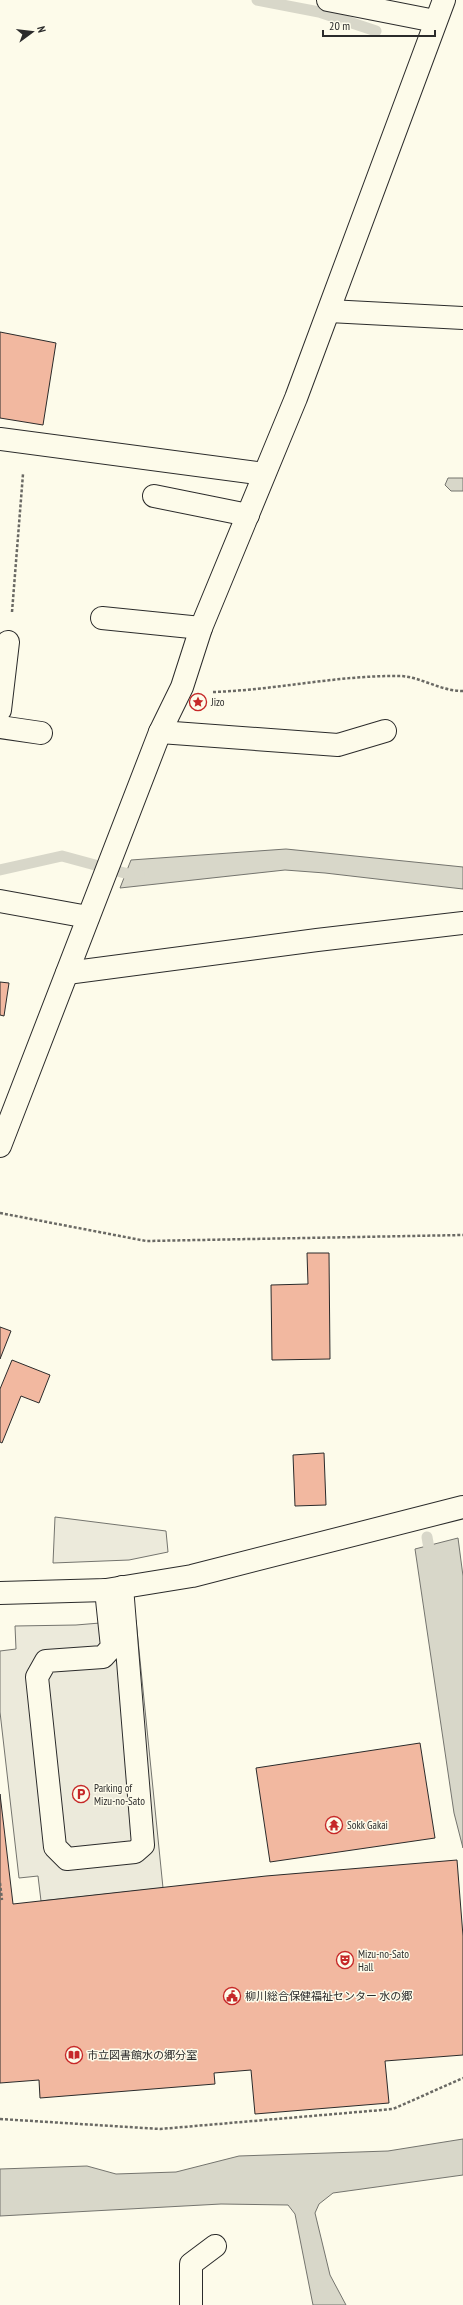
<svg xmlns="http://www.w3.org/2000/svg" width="463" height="2305" font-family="'PT Sans Narrow','Noto Sans JP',sans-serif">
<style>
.parking{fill:#eceadb;stroke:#74746e}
.water{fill:#d8d7c9;stroke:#74746e}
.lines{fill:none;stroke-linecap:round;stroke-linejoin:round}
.stream{stroke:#d8d7c9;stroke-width:11}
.building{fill:#f2b8a0;stroke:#2b2b2b}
.minor-casing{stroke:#2b2b2b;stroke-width:24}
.path{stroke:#6a6964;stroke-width:2.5;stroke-dasharray:3 2;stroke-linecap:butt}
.minor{stroke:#fdfbea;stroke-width:22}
.labels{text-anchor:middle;stroke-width:3;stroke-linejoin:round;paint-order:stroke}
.poi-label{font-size:11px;fill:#2b2b2b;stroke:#fdfbea;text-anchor:start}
</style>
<rect width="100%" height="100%" fill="#fdfbea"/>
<g class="parking">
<polygon points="55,1517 166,1531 168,1552 129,1560 53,1563"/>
<polygon points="136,1620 163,1888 41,1901 38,1876 19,1878 0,1712 0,1651 16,1649 15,1626 76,1625"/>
</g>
<g class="water">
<polygon points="448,478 463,478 463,491 451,491 445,485"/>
<polygon points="286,849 463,867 463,889 325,873 285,870 120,888 131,860"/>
<polygon points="458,1538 463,1576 463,1848 454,1813 415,1549"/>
<polygon points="463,2139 463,2175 333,2193 319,2204 315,2213 330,2275 346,2305 313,2305 295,2214 288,2205 221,2204 0,2216 0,2169 87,2166 116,2174 176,2172 239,2156 388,2151"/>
</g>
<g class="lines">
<g class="stream">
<polyline points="257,0 319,12 376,31"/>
<polyline points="0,870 62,856 132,875 139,874"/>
<polyline points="427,1537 431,1560"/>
</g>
</g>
<g class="building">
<polygon points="0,332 56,343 43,425 0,418"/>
<polygon points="0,982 9,983 4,1016 0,1015"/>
<polygon points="307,1253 329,1253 330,1359 272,1360 271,1285 308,1284"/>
<polygon points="0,1327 11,1331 0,1359"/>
<polygon points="12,1360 50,1375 39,1403 21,1396 2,1443 0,1442 0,1389"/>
<polygon points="324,1453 326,1505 295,1506 293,1455"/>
<polygon points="420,1743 435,1838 270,1862 256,1768"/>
<polygon points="0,1794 13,1904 266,1876 457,1860 463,1936 463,2055 385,2061 389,2103 255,2114 251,2070 214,2073 215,2084 40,2098 39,2080 0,2083"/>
</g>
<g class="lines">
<g class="minor-casing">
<g id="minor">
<polyline points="328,0 435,21"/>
<polyline points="329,311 463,318"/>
<polyline points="0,439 264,474"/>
<polyline points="154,496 248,515"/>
<polyline points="102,618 201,628"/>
<polyline points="0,710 8,642"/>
<polyline points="0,727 41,733"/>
<polyline points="160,732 338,745 385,731"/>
<polyline points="0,901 88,917"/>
<polyline points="67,973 317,940 463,923"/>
<polyline points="0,1146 160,732 182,687 201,628 296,398 444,0"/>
<polyline points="106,1590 112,1647 103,1657 46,1661 37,1677 55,1847 67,1859 135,1852 143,1845 122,1587"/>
<polyline points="0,1593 106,1590 192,1576 463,1507"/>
<polyline points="191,2305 191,2264 215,2246"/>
</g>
</g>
<g class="path">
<polyline points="12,612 23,474"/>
<path d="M213 692C276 690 338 675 401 676 421 677 440 691 463 691"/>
<polyline points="0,1213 146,1241 463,1235"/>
<polyline points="0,1883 2,1900"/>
<polyline points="0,2119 160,2129 393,2109 463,2078"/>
</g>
<use href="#minor" class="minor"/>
</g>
<defs>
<g id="sight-ring" transform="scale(0.9)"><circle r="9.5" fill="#fdfbea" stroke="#c62828" stroke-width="1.5"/><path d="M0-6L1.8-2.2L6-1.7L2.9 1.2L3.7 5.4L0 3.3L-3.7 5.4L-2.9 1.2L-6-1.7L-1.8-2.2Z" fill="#c62828"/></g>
<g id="parking-ring" transform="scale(0.9)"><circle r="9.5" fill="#fdfbea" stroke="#c62828" stroke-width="1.5"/><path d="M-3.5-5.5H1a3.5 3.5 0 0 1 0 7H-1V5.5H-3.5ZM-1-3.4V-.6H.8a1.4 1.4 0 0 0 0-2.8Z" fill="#c62828"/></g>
<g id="temple-ring" transform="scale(0.9)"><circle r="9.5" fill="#fdfbea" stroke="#c62828" stroke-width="1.5"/><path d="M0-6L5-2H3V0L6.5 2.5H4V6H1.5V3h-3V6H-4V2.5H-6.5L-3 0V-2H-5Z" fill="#c62828"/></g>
<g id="theatre-ring" transform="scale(0.9)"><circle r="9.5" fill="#fdfbea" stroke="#c62828" stroke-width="1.5"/><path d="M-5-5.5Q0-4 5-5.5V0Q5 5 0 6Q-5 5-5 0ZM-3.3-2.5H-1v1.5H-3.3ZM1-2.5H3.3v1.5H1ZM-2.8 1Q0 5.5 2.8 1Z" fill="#c62828"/></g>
<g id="civic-ring" transform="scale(0.9)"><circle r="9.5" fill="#fdfbea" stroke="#c62828" stroke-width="1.5"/><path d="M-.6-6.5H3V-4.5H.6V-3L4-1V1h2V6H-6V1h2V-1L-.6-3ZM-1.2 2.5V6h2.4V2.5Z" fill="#c62828"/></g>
<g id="library-ring" transform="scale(0.9)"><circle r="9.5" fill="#fdfbea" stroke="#c62828" stroke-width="1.5"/><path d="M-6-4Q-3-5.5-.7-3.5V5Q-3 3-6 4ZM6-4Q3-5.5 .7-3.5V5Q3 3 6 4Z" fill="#c62828"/></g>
</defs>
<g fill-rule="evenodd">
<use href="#sight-ring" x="198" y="702"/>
<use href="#parking-ring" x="81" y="1794"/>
<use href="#temple-ring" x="334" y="1825"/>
<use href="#theatre-ring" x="345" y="1960"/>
<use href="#civic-ring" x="232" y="1996"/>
<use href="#library-ring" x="74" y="2055"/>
</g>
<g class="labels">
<g class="poi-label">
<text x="211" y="706">Jizo</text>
<text x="94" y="1792">Parking of<tspan x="94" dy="13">Mizu-no-Sato</tspan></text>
<text x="347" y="1829">Sokk Gakai</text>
<text x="358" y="1958">Mizu-no-Sato<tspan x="358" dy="13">Hall</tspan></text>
<text x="245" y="2000">柳川総合保健福祉センター 水の郷</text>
<text x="87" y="2059">市立図書館水の郷分室</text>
</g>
</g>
<g transform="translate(32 32) rotate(75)" stroke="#fdfbea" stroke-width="3" paint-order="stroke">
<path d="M0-3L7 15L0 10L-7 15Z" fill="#2b2b2b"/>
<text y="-6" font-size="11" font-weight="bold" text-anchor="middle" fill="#2b2b2b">N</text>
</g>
<path d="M323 30v6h112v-6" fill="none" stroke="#2b2b2b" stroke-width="2"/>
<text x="329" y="30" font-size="12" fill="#2b2b2b" stroke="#fdfbea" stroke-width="3" paint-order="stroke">20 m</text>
</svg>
